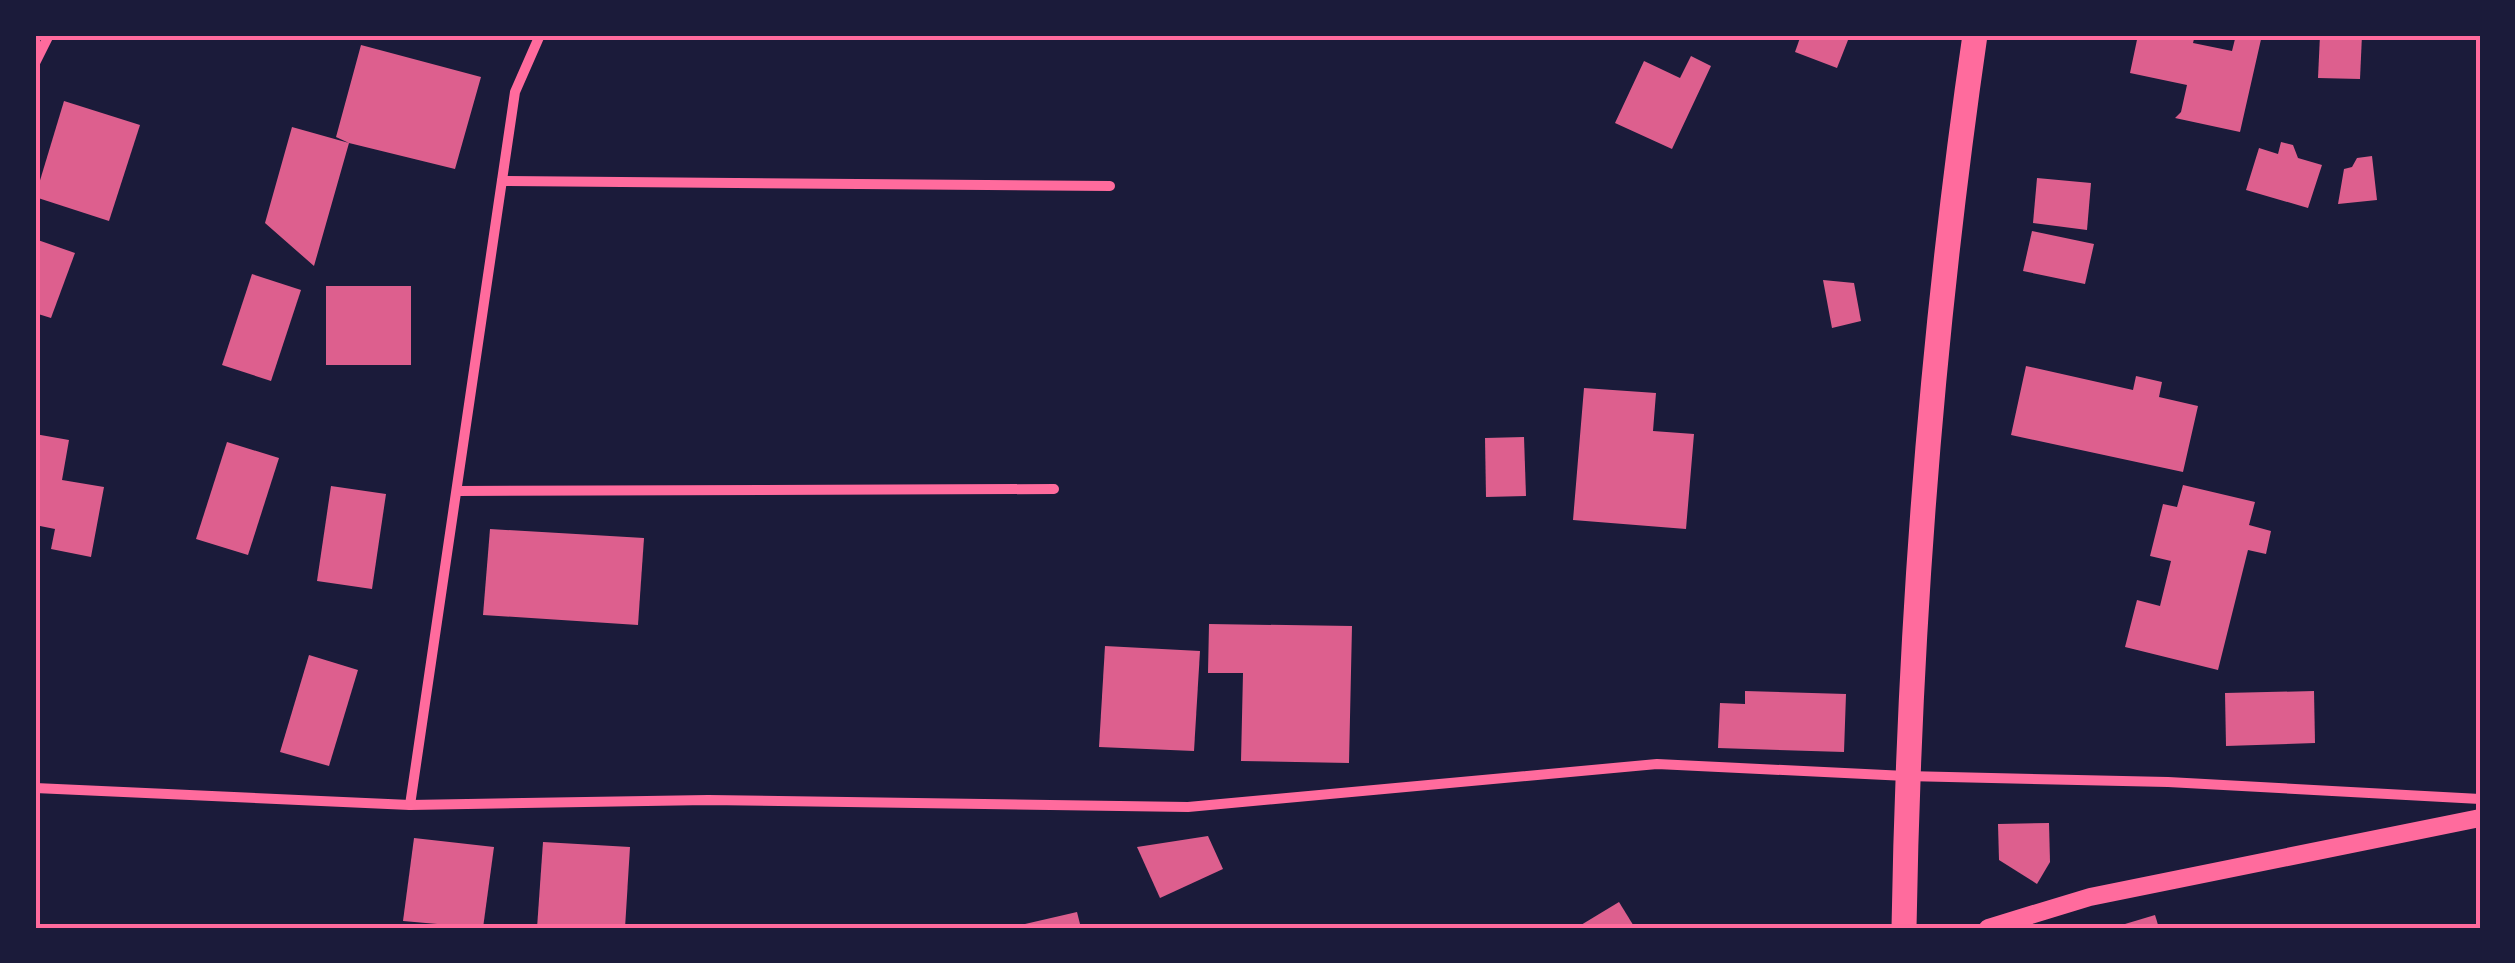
<svg xmlns="http://www.w3.org/2000/svg" width="2515" height="963" font-family="'Archivo Narrow',sans-serif">
<style>
.building{fill:#dd5f8e}
.lines{fill:none;stroke-linecap:round;stroke-linejoin:round}
.minor{stroke:#ff6b9d;stroke-width:10}
.tertiary{stroke:#ff6b9d;stroke-width:18}
.primary{stroke:#ff6b9d;stroke-width:25}
.neatline{fill:none;stroke:#ff6b9d;stroke-width:4}
</style>
<rect width="100%" height="100%" fill="#1b1b3a"/>
<g class="building">
<polygon points="1801,35 1850,35 1837,68 1795,52"/>
<polygon points="2138,35 2195,35 2193,43 2232,51 2236,35 2262,35 2240,132 2175,118 2181,112 2187,85 2130,73"/>
<polygon points="2320,35 2362,35 2360,79 2318,78"/>
<polygon points="361,45 481,77 455,169 349,143 314,266 265,223 292,127 349,143 336,137"/>
<polygon points="1691,56 1711,66 1672,149 1615,123 1644,61 1680,78"/>
<polygon points="64,101 140,125 109,221 35,197"/>
<polygon points="2281,142 2293,145 2298,158 2322,165 2308,208 2246,190 2259,148 2278,154"/>
<polygon points="2372,156 2377,200 2338,204 2344,169 2352,167 2357,158"/>
<polygon points="2037,178 2091,183 2087,230 2033,223"/>
<polygon points="2032,231 2094,244 2085,284 2023,271"/>
<polygon points="35,239 75,253 51,318 35,313"/>
<polygon points="252,274 301,290 271,381 222,365"/>
<polygon points="1823,280 1854,283 1861,321 1832,328"/>
<rect x="326" y="286" width="85" height="79"/>
<polygon points="2026,366 2133,390 2136,376 2162,382 2159,397 2198,406 2183,472 2011,435"/>
<polygon points="1584,388 1656,393 1653,431 1694,434 1686,529 1573,520"/>
<polygon points="35,434 69,440 62,480 104,487 91,557 51,549 55,529 35,525"/>
<polygon points="1524,437 1526,496 1486,497 1485,438"/>
<polygon points="227,442 279,458 248,555 196,539"/>
<polygon points="2183,485 2255,502 2249,525 2271,531 2266,554 2248,550 2218,670 2125,647 2137,600 2160,606 2171,561 2150,556 2163,504 2177,507"/>
<polygon points="331,486 386,494 372,589 317,581"/>
<polygon points="490,529 644,538 638,625 483,615"/>
<polygon points="1209,624 1352,626 1349,763 1241,761 1243,673 1208,673"/>
<polygon points="1105,646 1200,651 1194,751 1099,747"/>
<polygon points="309,655 358,670 329,766 280,752"/>
<polygon points="1745,691 1846,694 1844,752 1718,748 1720,703 1745,704"/>
<polygon points="2314,691 2315,743 2226,746 2225,693"/>
<polygon points="2049,823 2050,862 2037,884 1999,860 1998,824"/>
<polygon points="1208,836 1223,869 1160,898 1137,847"/>
<polygon points="414,838 494,847 483,928 403,921"/>
<polygon points="543,842 630,847 625,928 537,928"/>
<polygon points="1619,902 1635,928 1576,928"/>
<polygon points="1077,912 1081,928 1026,928 1025,924"/>
<polygon points="2155,915 2159,928 2115,928 2115,927"/>
</g>
<g class="lines">
<g class="minor">
<polyline points="35,63 49,35"/>
<polyline points="502,181 1110,186"/>
<polyline points="457,491 1054,489"/>
<polyline points="35,788 410,805 708,800 1188,807 1657,764 1906,776 2168,782 2480,799"/>
<polyline points="410,805 515,92 540,35"/>
</g>
<polyline class="tertiary" points="1988,928 2090,897 2480,818"/>
<path class="primary" d="M1904 928C1909 629 1932 331 1975 35"/>
</g>
<rect width="2515" height="963" fill="none" stroke="#1b1b3a" stroke-width="75"/>
<rect x="38" y="38" width="2440" height="888" class="neatline"/>
</svg>
